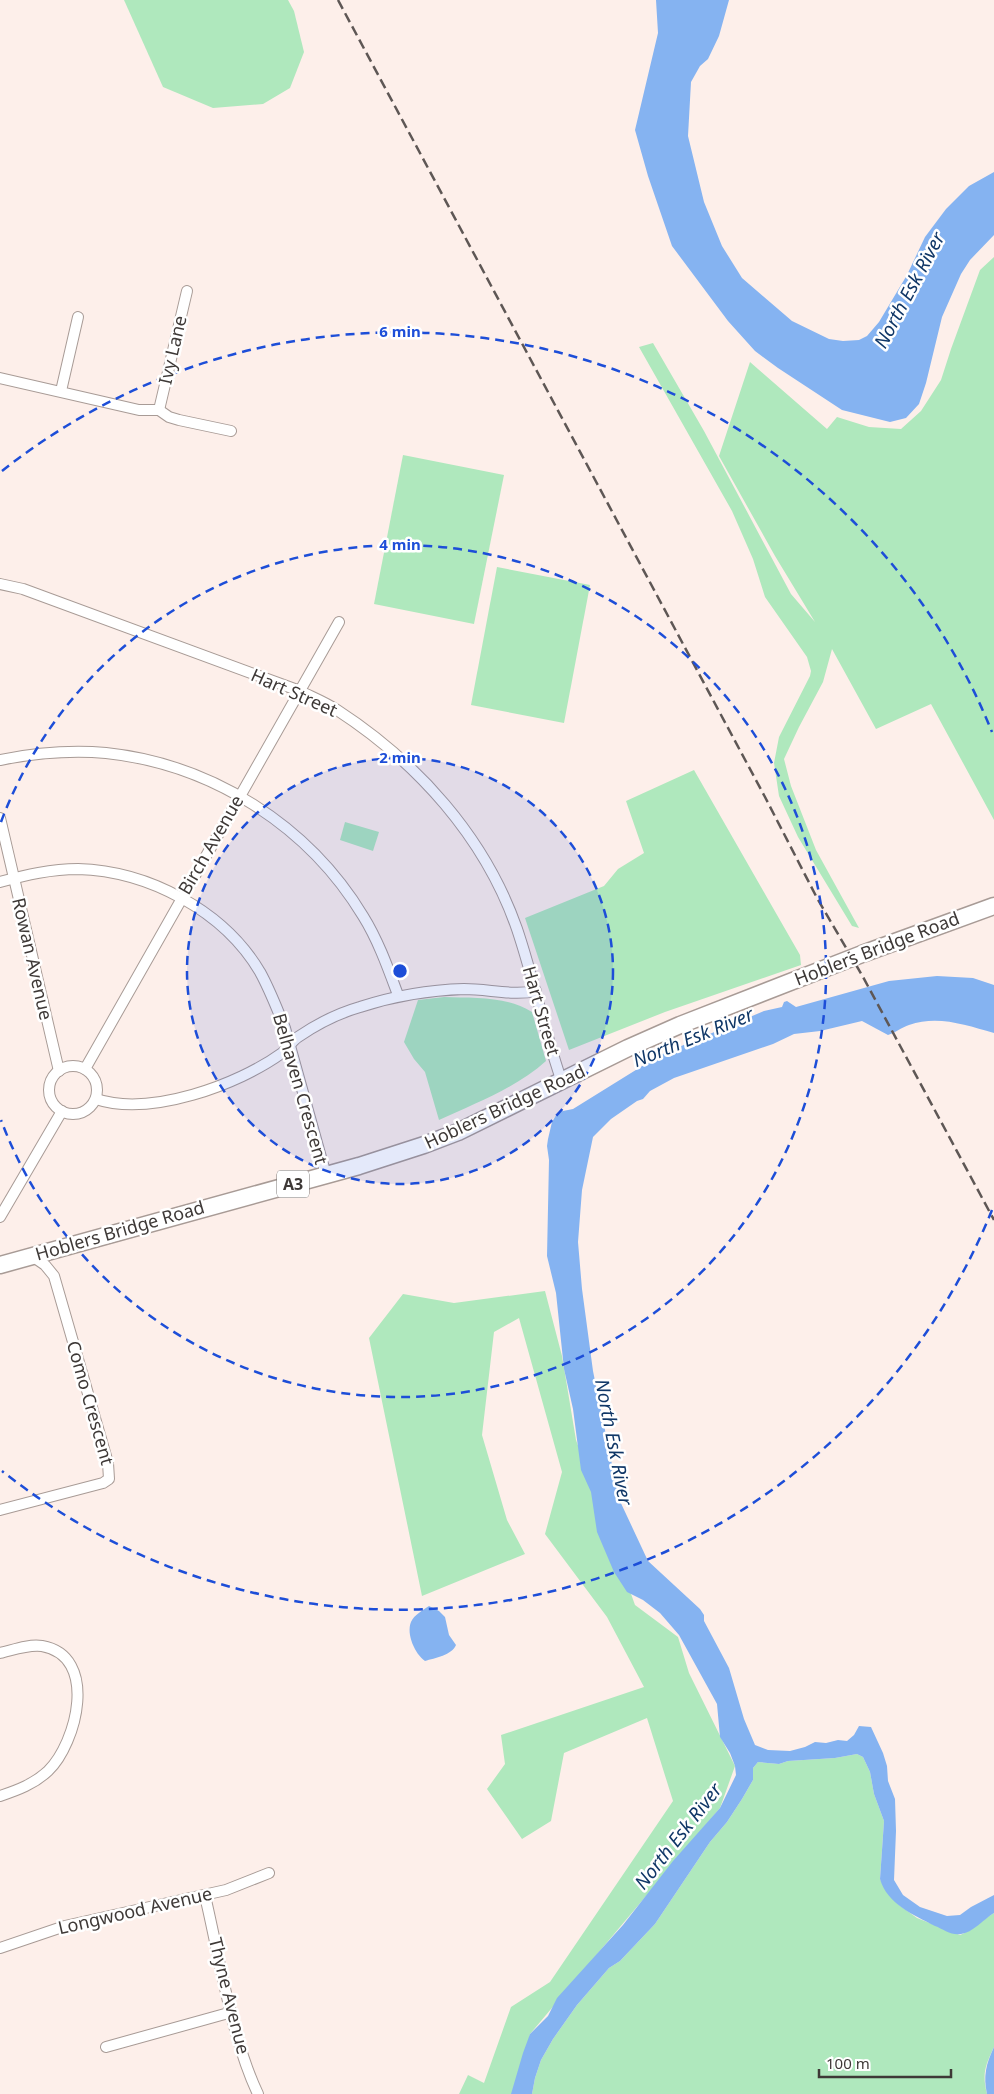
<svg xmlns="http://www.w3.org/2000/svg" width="994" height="2094" font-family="'Noto Sans',sans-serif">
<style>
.green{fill:#afe8bd}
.water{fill:#85b3f1}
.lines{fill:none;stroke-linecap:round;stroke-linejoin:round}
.minor-casing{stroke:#a89b96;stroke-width:12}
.trunk-casing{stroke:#a89b96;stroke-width:19}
.minor{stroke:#fff;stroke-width:10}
.trunk{stroke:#fff;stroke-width:16}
.rail{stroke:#5e5755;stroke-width:2.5;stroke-dasharray:10 5;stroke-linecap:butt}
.ring{fill:none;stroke:#1d4ed8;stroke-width:2.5;stroke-dasharray:9 6}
.labels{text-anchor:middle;stroke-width:5;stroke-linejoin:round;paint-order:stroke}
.shield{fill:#fff;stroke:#787473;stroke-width:1}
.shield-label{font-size:16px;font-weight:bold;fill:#3e3937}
.street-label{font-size:18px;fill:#3e3937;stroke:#fff}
.water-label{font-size:19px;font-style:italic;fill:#103767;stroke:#fff}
.centre{fill:#1d4ed8;stroke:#fff;stroke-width:2.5}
.ring-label{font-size:15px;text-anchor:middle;font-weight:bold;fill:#1d4ed8;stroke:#fff;stroke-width:5;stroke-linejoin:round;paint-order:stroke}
</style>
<rect width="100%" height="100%" fill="#fdefea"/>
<g class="green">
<polygon points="124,0 288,0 294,11 304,52 290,88 263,104 213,108 163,87"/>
<polygon points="994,257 994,820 931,704 876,729 832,649 823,682 799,727 784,759 791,786 816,850 859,928 852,926 798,837 779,796 774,763 779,737 810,676 811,671 807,657 765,597 753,559 732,511 639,347 653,343 704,431 791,594 815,622 775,556 719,456 750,362 827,429 837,417 869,427 901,429 921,411 941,380 951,349 980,270"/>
<polygon points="403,455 504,475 474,624 374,604"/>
<polygon points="497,567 590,585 564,723 471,705"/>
<polygon points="694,770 800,955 801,965 665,1012 569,1050 525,918 604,886 618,869 644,853 626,801"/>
<polygon points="345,822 379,832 373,851 340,840"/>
<path d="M444 997C474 998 506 996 532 1012L546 1061C516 1088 476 1103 439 1120L425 1072 414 1059 404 1042 418 1000Z"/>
<polygon points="545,1291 562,1356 576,1440 635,1605 678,1637 689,1673 735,1766 720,1808 530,2034 520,2094 459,2094 468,2075 484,2083 511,2007 550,1982 673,1801 647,1718 564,1753 551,1821 522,1839 487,1789 505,1764 501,1735 644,1687 607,1617 545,1534 562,1472 519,1318 494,1332 482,1435 507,1520 525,1554 422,1596 369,1338 403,1294 454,1303"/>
<path d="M857 1754 863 1757 870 1772 874 1794 884 1821 880 1879 890 1896 899 1905 917 1918 960 1935C973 1930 982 1920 994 1913V2047C985 2066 982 2074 987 2094H532L535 2078 541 2060 553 2039 577 2005 609 1968 620 1961 655 1924 710 1842 727 1822 742 1799 753 1780V1768L758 1762 779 1764 788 1761 835 1758Z"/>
</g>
<g class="water">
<polygon points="656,0 729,0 719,36 708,59 700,66 691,82 688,136 704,202 722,246 742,278 792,321 829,339 843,341 859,340 867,336 879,322 907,275 925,237 946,209 969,186 994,172 994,235 970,260 961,274 942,317 926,383 919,404 906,418 890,422 842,410 778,368 755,351 728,321 672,246 648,176 635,130 658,33"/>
<path d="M937 976 973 978 994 985V1033C965 1025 938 1015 909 1025 902 1027 895 1033 888 1035L862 1021 820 1031 794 1034 773 1044 674 1078 650 1091 643 1099 637 1101 611 1119 593 1137 582 1190 578 1242 582 1289 593 1371 619 1499 648 1561 700 1609 704 1615V1621L729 1668 744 1719 755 1745 768 1750 790 1751 805 1747 815 1742 826 1743 838 1740 847 1741 854 1735 859 1726 871 1727 883 1753 887 1766 888 1781 895 1799 896 1831 894 1880 903 1895 920 1907 947 1916 960 1915 971 1907 994 1895V1913C984 1919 972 1933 961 1934 952 1936 943 1929 935 1926 914 1915 887 1904 880 1879L884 1821 874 1794 870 1772 863 1757 857 1754 835 1758 788 1761 779 1764 758 1762 753 1768V1780L742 1799 727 1822 710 1842 655 1924 620 1961 609 1968 577 2005 553 2039 541 2060 535 2078 532 2094H511L523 2053 530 2034 548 2016 557 1998 623 1925 673 1861 720 1808 736 1775 735 1766 730 1753 720 1737 717 1704 679 1635 660 1613 643 1600 627 1592 614 1572 597 1532 591 1492 581 1470 573 1409 564 1369 556 1293 547 1256 549 1160 547 1146 548 1139 552 1122 558 1112 573 1109 660 1055 764 1011 782 1007 784 1002 787 1001 796 1007 889 981Z"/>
<path d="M429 1606 439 1611 445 1617 449 1635 456 1645C452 1655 435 1658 425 1661 415 1654 406 1634 411 1622 414 1615 423 1610 429 1606Z"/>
<path d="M994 2047V2094H987C983 2076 986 2064 994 2047Z"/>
</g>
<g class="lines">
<g class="minor-casing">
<g id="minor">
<polyline points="0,378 139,410 159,410 169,417 179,420 231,431"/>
<polyline points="61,391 78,317"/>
<polyline points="159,410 187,291"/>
<path d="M0 584 23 589 300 691C312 697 325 702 337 710 417 762 485 837 517 929 534 979 544 1031 562 1082"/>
<path d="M0 760C35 753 71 750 106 753 211 764 308 825 363 916 378 940 388 968 398 995"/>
<polyline points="0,818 59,1071"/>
<path d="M0 882C26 875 51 869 78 869 149 871 224 911 260 972 270 990 277 1009 285 1028L326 1175"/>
<circle cx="73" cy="1090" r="24"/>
<polyline points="85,1069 339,622"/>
<path d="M96 1099C150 1117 238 1085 282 1053 288 1048 292 1041 298 1037 317 1024 339 1013 360 1007 394 996 428 990 464 989 489 989 512 996 536 991"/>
<polyline points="0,1217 62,1111"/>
<polyline points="0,1510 103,1483 109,1479 108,1463 54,1276 45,1265 32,1256"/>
<path d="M0 1653C13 1650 28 1644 42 1646 99 1656 77 1743 48 1771 34 1784 18 1790 0 1796"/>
<path d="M205 1896C220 1959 231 2037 258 2094"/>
<polyline points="0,1948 65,1926 226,1890 269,1873"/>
<polyline points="106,2047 232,2012"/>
</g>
</g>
<g class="trunk-casing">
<polyline id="trunk" points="0,1265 359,1166 424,1145 458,1132 628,1048 680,1025 862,954 994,906"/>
</g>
<use href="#minor" class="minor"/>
<use href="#trunk" class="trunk"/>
<polyline class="rail" points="338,0 765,797 817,898 863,977 994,1220"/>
</g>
<circle cx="400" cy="971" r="213" fill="#1d4ed8" fill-opacity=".12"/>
<g class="ring">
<circle cx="400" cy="971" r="213"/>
<path d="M1 822A426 426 0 1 1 1 1120"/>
<path d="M992 1210A639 639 0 0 1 2 1471M2 471A639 639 0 0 1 992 732"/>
</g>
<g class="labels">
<rect class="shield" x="277" y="1170.5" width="32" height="27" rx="4"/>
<g class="shield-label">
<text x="293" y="1190">A3</text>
</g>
<g class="street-label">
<text transform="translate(173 350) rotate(-77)" y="6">Ivy Lane</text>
<text transform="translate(294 693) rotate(24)" y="6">Hart Street</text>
<text transform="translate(211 845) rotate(-60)" y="6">Birch Avenue</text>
<text transform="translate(877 949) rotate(-21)" y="6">Hoblers Bridge Road</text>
<text transform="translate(32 959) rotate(77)" y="6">Rowan Avenue</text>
<text transform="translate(541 1011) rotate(74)" y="6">Hart Street</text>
<text transform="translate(300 1089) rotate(74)" y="6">Belhaven Crescent</text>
<text transform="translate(505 1107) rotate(-25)" y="6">Hoblers Bridge Road</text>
<text transform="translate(120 1231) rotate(-16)" y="6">Hoblers Bridge Road</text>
<text transform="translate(90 1403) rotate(74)" y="6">Como Crescent</text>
<text transform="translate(135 1911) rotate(-13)" y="6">Longwood Avenue</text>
<text transform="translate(229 1996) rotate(76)" y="6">Thyne Avenue</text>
</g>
<g class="water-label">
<text transform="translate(909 290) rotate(-62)" y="7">North Esk River</text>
<text transform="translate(693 1037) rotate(-22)" y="7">North Esk River</text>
<text transform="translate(614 1442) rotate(79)" y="7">North Esk River</text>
<text transform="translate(678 1836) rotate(-52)" y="7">North Esk River</text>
</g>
</g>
<circle cx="400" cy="971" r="8" class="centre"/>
<g class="ring-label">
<text x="400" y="337">6 min</text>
<text x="400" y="550">4 min</text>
<text x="400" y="763">2 min</text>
</g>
<path d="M819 2069v8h132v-8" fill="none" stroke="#3e3937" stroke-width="2.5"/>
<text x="826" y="2069" font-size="15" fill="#3e3937" stroke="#ffffff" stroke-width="4" paint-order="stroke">100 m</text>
</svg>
